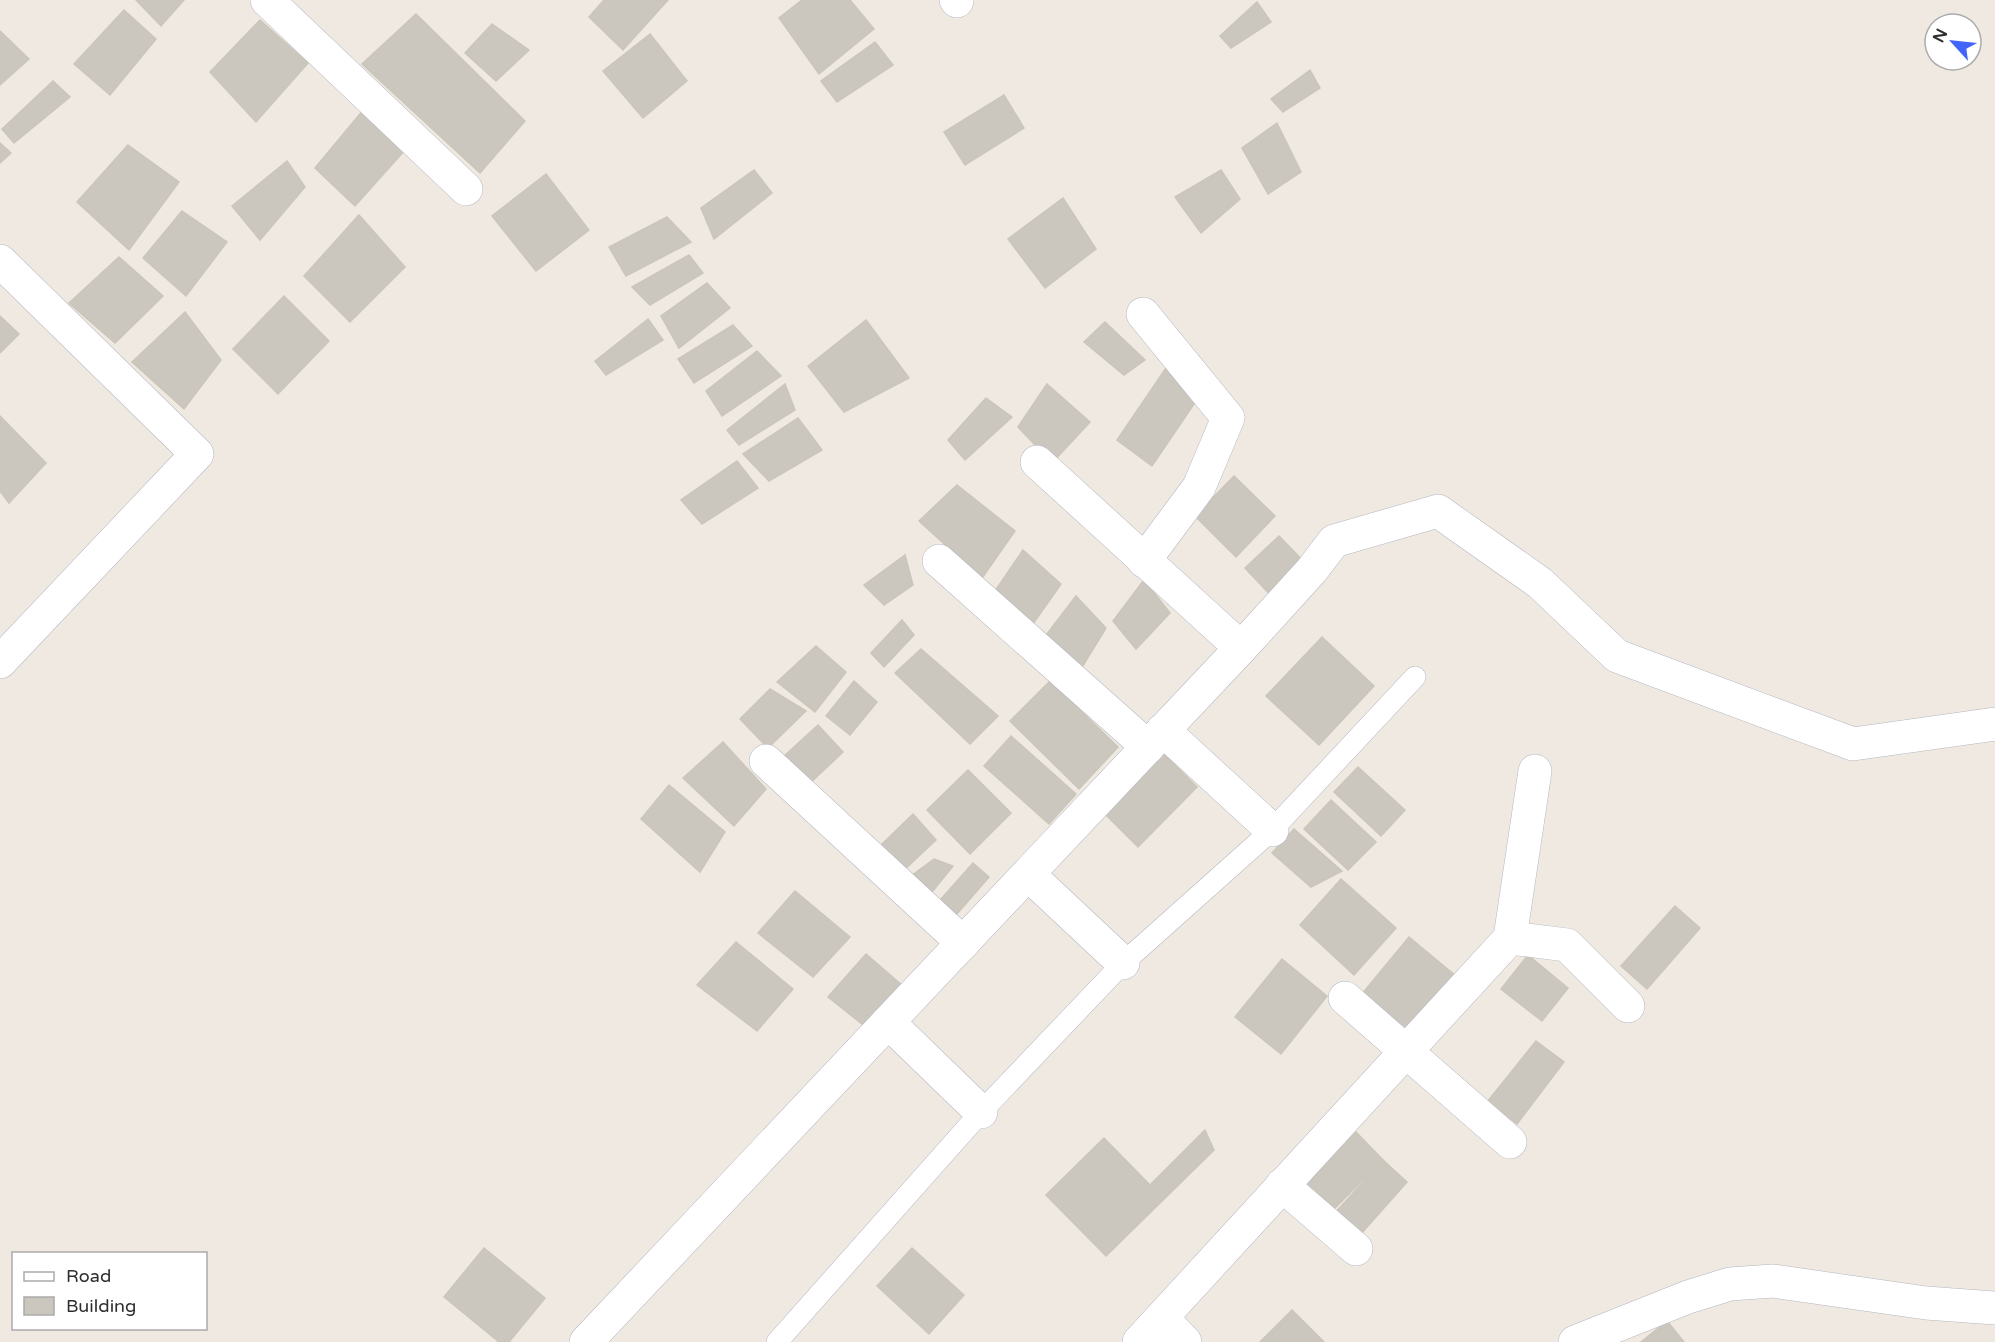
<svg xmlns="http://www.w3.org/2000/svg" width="1995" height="1342" font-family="'Varela Round',sans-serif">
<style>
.building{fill:#cbc7bf;stroke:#cbc5ba;stroke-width:1.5}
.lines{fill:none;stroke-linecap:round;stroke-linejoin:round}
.service-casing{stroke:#b4b7c1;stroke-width:22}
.minor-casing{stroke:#b4b7c1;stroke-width:34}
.tertiary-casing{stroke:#b4b7c1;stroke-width:34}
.service{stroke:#fff;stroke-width:21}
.minor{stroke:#fff;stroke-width:33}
.tertiary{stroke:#fff;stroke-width:33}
</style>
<rect width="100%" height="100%" fill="#efe9e1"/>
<g class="building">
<polygon points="136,0 184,0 161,26"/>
<polygon points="604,0 668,0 623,50 589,17"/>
<polygon points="802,0 850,0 874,29 819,74 779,18"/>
<polygon points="1257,2 1271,22 1231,48 1220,36"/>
<polygon points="124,10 156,39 110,95 74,64"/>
<polygon points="416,14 525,121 480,173 362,64"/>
<polygon points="260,20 308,63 256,122 210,72"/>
<polygon points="492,24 529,50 496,81 465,53"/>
<polygon points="0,31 29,59 0,85"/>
<polygon points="650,34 687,81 643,118 603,71"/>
<polygon points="875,42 893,65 837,102 821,81"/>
<polygon points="1310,70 1320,88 1283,112 1271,99"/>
<polygon points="53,81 70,97 14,143 2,129"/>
<polygon points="1004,95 1024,128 965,165 944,132"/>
<polygon points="364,109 405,150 355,206 315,168"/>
<polygon points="1277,123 1301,172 1268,194 1242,148"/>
<polygon points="0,143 11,153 0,163"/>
<polygon points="128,145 179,182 129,250 77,202"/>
<polygon points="287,161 305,187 260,240 232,206"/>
<polygon points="754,170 772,193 714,239 701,208"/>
<polygon points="1221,170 1240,199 1201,233 1175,197"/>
<polygon points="546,174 589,230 536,271 492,216"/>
<polygon points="1063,198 1096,249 1045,288 1008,239"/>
<polygon points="182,211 227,242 186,296 143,258"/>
<polygon points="359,215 405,267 350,322 304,276"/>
<polygon points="667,217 691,242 626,276 609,247"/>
<polygon points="689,255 703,273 650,305 632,287"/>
<polygon points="119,257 163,296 115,343 69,303"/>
<polygon points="707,283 730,308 679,348 661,316"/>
<polygon points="284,296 329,341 278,394 233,349"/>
<polygon points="185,312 221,360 184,409 132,362"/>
<polygon points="0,316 19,334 0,353"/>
<polygon points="648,319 663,340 606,375 595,361"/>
<polygon points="866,320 909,378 844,412 808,366"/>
<polygon points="1105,322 1145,360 1124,375 1084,342"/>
<polygon points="733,325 752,346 694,383 678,359"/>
<polygon points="757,351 781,376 722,416 706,391"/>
<polygon points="1166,368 1196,401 1152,466 1117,440"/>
<polygon points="785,384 795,410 739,445 727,430"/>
<polygon points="1047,384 1090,422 1052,463 1018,427"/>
<polygon points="986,398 1012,417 965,460 948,440"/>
<polygon points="0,416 46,463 9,503 0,491"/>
<polygon points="798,418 822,450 769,481 743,454"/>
<polygon points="737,461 758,488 702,524 681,500"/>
<polygon points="1234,476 1275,516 1236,557 1195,516"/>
<polygon points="957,485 1015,531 982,578 919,521"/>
<polygon points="1279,536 1312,570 1277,602 1245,568"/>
<polygon points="1023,550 1061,584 1030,628 993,594"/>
<polygon points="905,555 913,585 884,605 864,585"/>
<polygon points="1144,580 1170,613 1136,649 1113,621"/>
<polygon points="1076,596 1106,628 1081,669 1043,639"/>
<polygon points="902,620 914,635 884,667 871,653"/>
<polygon points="1322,637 1374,686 1319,745 1266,696"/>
<polygon points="816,646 846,672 815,712 777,682"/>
<polygon points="921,649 998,716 970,744 895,673"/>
<polygon points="854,681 877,702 850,735 826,716"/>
<polygon points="1050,681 1118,747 1079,789 1010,721"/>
<polygon points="770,689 806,711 768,748 740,719"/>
<polygon points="818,725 843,752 807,786 783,757"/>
<polygon points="1011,736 1076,794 1049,824 984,766"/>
<polygon points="723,742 766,789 734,826 683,778"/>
<polygon points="1159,749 1197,787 1138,847 1100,809"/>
<polygon points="1358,767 1405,810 1381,836 1334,792"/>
<polygon points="968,770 1011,813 970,854 927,810"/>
<polygon points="669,785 725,832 700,872 641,819"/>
<polygon points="1331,800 1376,842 1348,870 1304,829"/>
<polygon points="913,814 936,840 902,872 879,847"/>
<polygon points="1294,829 1342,871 1311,887 1272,853"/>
<polygon points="934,859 953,866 928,897 907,879"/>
<polygon points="973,863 989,877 950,922 934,907"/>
<polygon points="1341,879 1396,928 1354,975 1300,925"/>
<polygon points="795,891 850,937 813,977 758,933"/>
<polygon points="1675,906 1700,928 1647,989 1621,966"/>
<polygon points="1409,937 1456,976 1409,1033 1362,994"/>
<polygon points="736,942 793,989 757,1031 697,985"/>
<polygon points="866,954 903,986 867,1028 828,997"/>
<polygon points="1528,955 1568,988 1542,1021 1501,989"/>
<polygon points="1282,959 1327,996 1281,1054 1235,1017"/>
<polygon points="1536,1041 1564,1062 1517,1124 1488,1101"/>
<polygon points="1205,1130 1214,1150 1106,1256 1046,1195 1104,1138 1150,1185"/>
<polygon points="1356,1132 1383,1160 1333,1210 1307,1185"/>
<polygon points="1383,1160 1407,1182 1360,1235 1335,1213"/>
<polygon points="484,1248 545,1298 509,1342 499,1342 444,1297"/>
<polygon points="912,1248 964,1295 929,1334 877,1286"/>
<polygon points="1292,1310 1324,1342 1260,1342"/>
<polygon points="1667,1321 1684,1342 1641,1342"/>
</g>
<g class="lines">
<g class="service-casing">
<polyline id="service" points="777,1342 981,1112 1123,963 1272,830 1415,677"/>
</g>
<g class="minor-casing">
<g id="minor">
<polyline points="267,0 466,189"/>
<polyline points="956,0 957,1"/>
<polyline points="0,261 197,454 0,662"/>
<polyline points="1143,314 1228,418 1199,487 1144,561"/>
<polyline points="1037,462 1241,648"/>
<polyline points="939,561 1148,747"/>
<polyline points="1163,730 1272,830"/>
<polyline points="766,761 963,943"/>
<polyline points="1028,874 1123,963"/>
<polyline points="1510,938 1567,945 1628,1006"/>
<polyline points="1345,998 1510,1142"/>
<polyline points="888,1022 981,1112"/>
<polyline points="1282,1185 1356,1249"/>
<polyline points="1162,1318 1185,1342"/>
<polyline points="586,1342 1241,648 1312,570 1334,541 1438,511 1540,583 1617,656 1853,744 1995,724"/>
<polyline points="1139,1342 1510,938 1535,771"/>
</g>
</g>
<g class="tertiary-casing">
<polyline id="tertiary" points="1575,1342 1688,1297 1730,1284 1773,1281 1926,1303 1995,1308"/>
</g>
<use href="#service" class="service"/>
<use href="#minor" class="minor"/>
<use href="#tertiary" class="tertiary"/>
</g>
<rect x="12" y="1252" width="195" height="78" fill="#ffffff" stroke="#ababab" stroke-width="1.5"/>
<rect x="24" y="1272" width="30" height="9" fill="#ffffff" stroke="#ababab" stroke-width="1.5"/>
<text x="66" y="1282" font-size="18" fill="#2e2e2e">Road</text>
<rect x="24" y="1297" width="30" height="18" fill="#cbc7bf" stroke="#ababab" stroke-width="1.5"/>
<text x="66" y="1312" font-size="18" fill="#2e2e2e">Building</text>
<g transform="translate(1953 42) rotate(297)"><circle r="28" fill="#ffffff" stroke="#ababab" stroke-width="1.5"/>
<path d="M0-4.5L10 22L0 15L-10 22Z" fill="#4264fb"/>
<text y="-9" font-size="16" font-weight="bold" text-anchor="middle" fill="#2e2e2e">N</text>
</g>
</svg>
